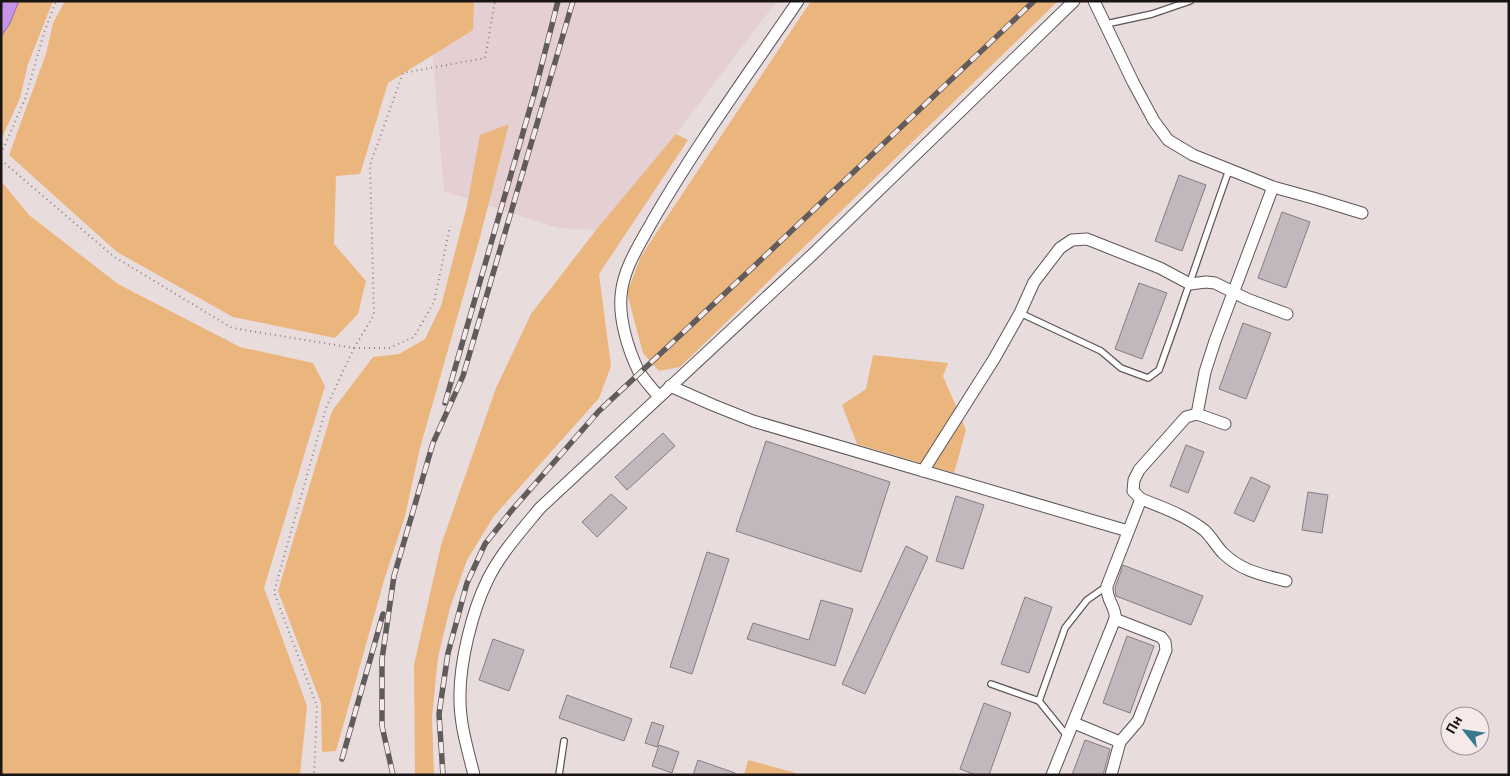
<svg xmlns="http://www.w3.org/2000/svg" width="1510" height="776" font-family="'Exo 2',sans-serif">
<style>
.built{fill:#e4cfd2}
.green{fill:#ebb67e}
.water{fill:#c594e9;stroke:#916ea9}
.building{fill:#c1b8bd;stroke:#857d82}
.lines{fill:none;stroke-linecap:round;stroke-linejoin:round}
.lane-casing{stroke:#5e5456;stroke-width:8}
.street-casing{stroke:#5e5456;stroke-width:13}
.path{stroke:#8c8384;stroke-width:2;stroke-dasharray:1 4;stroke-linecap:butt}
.lane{stroke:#fff;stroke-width:5.5}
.street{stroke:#fff;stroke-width:11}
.rail-casing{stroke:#625b5b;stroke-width:5.5}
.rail{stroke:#f5e9ea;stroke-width:4;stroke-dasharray:11;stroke-linecap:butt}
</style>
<rect width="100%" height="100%" fill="#e8dcdd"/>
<polygon class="built" points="428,1 777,1 676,134 596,230 558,228 444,191"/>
<g class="green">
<polygon points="1,1 53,1 28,64 20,98 1,140"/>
<polygon points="65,1 474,1 473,30 388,83 360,174 336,176 334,244 366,281 358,314 335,338 233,317 117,252 9,155 46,54 53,23"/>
<polygon points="811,1 1058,1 680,367 659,371 643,353 627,293 641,256"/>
<polygon points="509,124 479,241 420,448 405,516 385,577 336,751 322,752 321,703 278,591 332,411 373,357 399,354 425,339 441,306 467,206 480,135"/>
<polygon points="676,134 688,140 599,274 611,366 599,398 494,516 467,560 450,608 438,657 432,717 434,775 415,775 414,665 441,545 496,388 531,314 596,230"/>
<polygon points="1,181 29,215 118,284 240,347 313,363 325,386 264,588 307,706 300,775 1,775"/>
<polygon points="873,355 948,363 943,376 966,430 954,473 857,444 842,405 866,389"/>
<polygon points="748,760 796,773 796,775 744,775"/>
</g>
<polygon class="water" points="1,1 19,1 10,23 1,37"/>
<g class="building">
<polygon points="1179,175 1206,185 1182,251 1155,241"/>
<polygon points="1282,212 1310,222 1286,288 1258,278"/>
<polygon points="1139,283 1167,293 1142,359 1115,349"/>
<polygon points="1243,323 1271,333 1246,399 1219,389"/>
<polygon points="663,433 675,446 627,490 615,477"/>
<polygon points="766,441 890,482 861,572 736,531"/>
<polygon points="1186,445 1204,452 1188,493 1170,486"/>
<polygon points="1251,477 1270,486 1254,522 1234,513"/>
<polygon points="1308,492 1328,495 1322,533 1302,530"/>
<polygon points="611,494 627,508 597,537 582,522"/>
<polygon points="956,496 984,505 963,569 936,561"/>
<polygon points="906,546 928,557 865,694 842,684"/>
<polygon points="707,552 729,559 692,674 670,667"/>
<polygon points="1123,565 1203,596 1191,625 1116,596 1115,588"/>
<polygon points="1025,597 1052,607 1029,673 1001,664"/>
<polygon points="821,600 853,609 835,666 747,639 753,623 809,640"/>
<polygon points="1127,636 1154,646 1130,713 1103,703"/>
<polygon points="493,639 524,650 509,691 479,680"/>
<polygon points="567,695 632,719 624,741 559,718"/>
<polygon points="984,703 1011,713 989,775 976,775 960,769"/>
<polygon points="652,722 664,726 657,747 645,743"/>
<polygon points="1085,740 1110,749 1103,775 1072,775"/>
<polygon points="659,745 679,752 672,773 652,766"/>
<polygon points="698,760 735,773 735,775 693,775"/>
</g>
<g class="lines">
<g class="lane-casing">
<g id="lane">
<polyline points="1106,24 1152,14 1190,1"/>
<path d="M1020 313 1101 351 1121 368 1148 378 1159 370C1183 304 1205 237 1229 170"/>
<polyline points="991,684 1039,701 1068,737"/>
<polyline points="1039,701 1065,628 1087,600 1107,586"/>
<polyline points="559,775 564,741"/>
</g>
</g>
<g class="street-casing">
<g id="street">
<polyline points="1094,1 1133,82 1154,121 1168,140 1193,155 1273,187 1313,198 1362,213"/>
<polyline points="670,386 713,405 753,421 1128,531"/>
<path d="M659 397C652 388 643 379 638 370 628 349 619 320 621 296 623 268 640 244 653 220 697 144 749 73 798 1"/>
<polyline points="1197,414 1205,372 1215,341 1273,187"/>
<polyline points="923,471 994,359 1020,313 1034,282 1060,248 1072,240 1087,239 1160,268 1190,284 1206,282 1215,283 1247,299 1287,314"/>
<path d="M1141 499C1162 507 1186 516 1204 530 1211 536 1216 546 1223 553 1241 571 1263 575 1286 581"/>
<polyline points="1074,723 1120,742"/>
<path d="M474 775C468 751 460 725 460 700 459 664 472 611 488 579 501 553 521 531 540 508L813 254 1074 1"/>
<path d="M1052 775 1115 619C1117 608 1106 601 1107 586L1141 499 1133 491 1134 480 1139 470 1186 417 1197 414 1225 424"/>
<polyline points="1111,775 1120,742 1138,721 1166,650 1165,642 1161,637 1115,619"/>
</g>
</g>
<g class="path">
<polyline points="1,154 25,99 44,33 56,1"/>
<polyline points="1,160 113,256 232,328 354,348 326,408 274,592 317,706 314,775"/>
<polyline points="354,348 374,315 370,165 403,73 485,58 495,1"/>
<polyline points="354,348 389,348 414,337 434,302 450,226"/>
</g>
<use href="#lane" class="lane"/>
<use href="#street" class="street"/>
<g class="rail-casing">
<g id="rail">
<polyline points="445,403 535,91 558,1"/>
<polyline points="342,759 383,614"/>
<polyline points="393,775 382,726 382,659 394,576 433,443 463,376 573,1"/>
<polyline points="443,775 439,714 448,653 467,583 485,544 512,510 599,411 766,255 1034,1"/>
</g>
</g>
<use href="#rail" class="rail"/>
</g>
<rect width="1510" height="776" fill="none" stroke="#191515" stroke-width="5"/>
<g transform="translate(1465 731) rotate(300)"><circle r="24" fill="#f5e9ea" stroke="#9d9495"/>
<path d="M0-4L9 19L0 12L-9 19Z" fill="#3a798d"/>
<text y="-8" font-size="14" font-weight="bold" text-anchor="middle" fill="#191515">Пн</text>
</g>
</svg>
